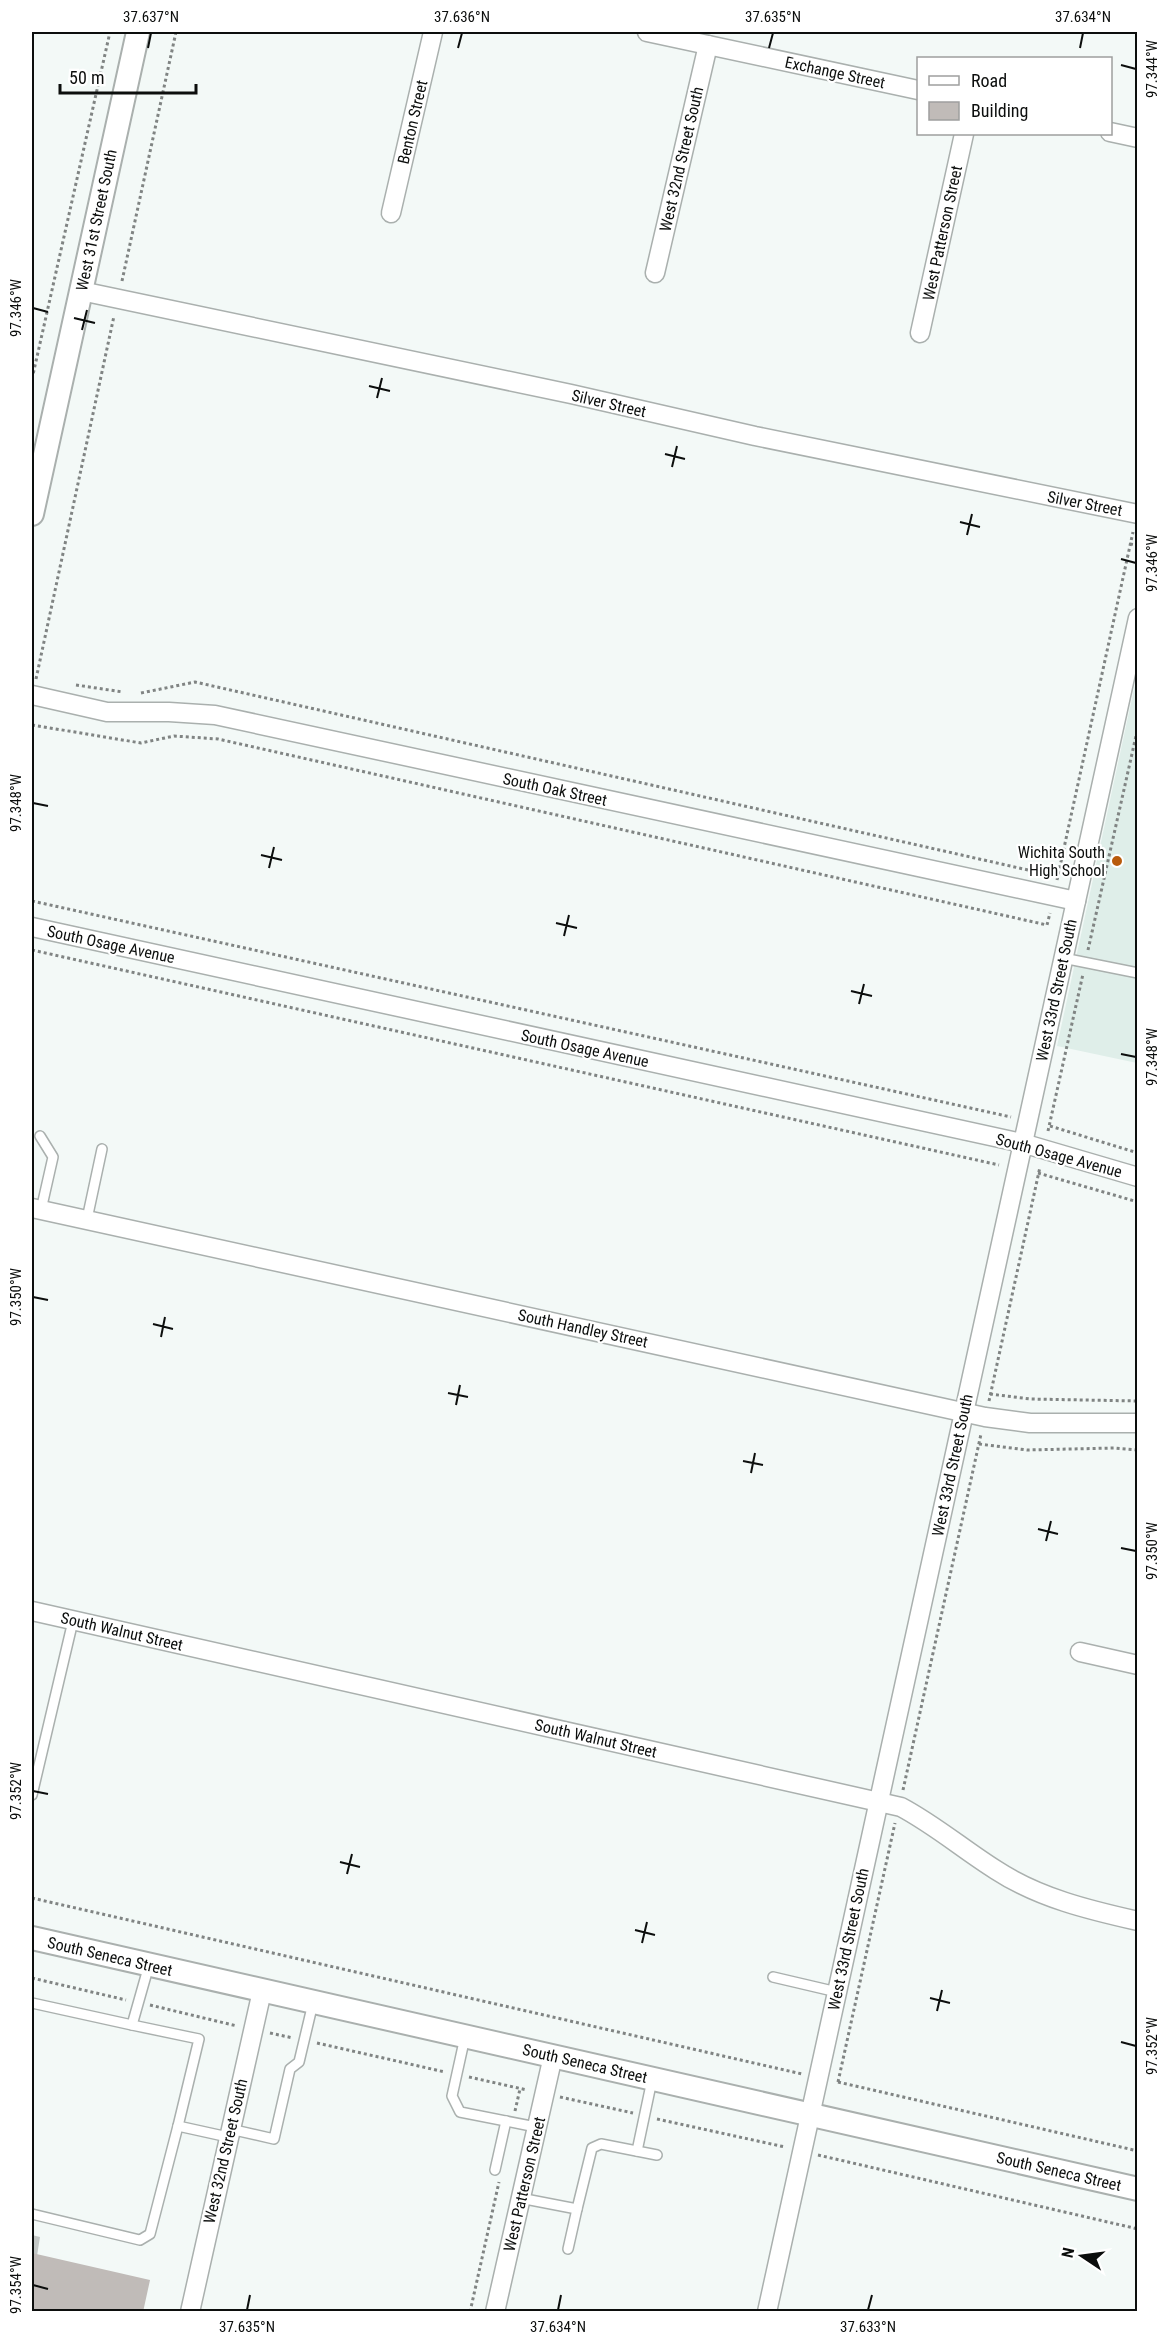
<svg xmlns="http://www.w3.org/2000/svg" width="1169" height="2343" font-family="'Roboto Condensed',sans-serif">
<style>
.built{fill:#dfeee9}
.shadow{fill:#0003}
.building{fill:#c0bbb8}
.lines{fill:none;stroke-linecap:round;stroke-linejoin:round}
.service-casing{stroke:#aab0ae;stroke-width:12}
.minor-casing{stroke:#aab0ae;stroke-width:21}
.tertiary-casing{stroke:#aab0ae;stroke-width:26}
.path{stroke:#808483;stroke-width:3;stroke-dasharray:3 3;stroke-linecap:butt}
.service{stroke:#fff;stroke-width:9}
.minor{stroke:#fff;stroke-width:18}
.tertiary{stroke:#fff;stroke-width:22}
.ticks{fill:none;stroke:#0c0e0d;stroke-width:2}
.poi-dot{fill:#b95b0c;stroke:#fff;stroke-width:2}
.labels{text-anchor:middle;stroke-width:4.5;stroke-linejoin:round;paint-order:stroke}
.street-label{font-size:16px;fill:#0c0e0d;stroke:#fff}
.poi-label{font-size:16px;fill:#0c0e0d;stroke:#fff;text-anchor:end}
.neatline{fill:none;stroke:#0c0e0d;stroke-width:2}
.ticks-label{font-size:15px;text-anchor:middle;fill:#0c0e0d}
</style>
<rect width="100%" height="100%" fill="#f3f9f7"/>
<polygon class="built" points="1137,675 1137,1063 1057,1046"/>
<polygon class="shadow" points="32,2235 40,2237 37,2256 141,2312 32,2312"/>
<polygon class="building" points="32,2253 150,2280 143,2312 32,2312"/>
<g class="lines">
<g class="service-casing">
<g id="service">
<polyline points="1063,958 1138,973"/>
<polyline points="40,1136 53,1157 41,1210"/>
<polyline points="87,1219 102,1149"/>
<polyline points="32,1795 73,1621"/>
<polyline points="773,1977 837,1992"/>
<polyline points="32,2003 132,2025 149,1965"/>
<polyline points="132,2025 199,2039 178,2126 228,2137"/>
<polyline points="465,2037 452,2096 460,2112 536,2127"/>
<polyline points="230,2129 274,2139 290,2069 299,2062 313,2003"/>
<polyline points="637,2151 652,2080"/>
<polyline points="495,2170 506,2121"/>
<polyline points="520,2198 577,2209 592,2148 601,2144 657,2155"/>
<polyline points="32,2214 140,2240 150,2234 178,2126"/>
<polyline points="568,2249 577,2209"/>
</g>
</g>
<g class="minor-casing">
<g id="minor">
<polyline points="647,32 918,90"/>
<polyline points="1110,132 1138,138"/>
<polyline points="391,213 433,32"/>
<polyline points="655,273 708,45"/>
<polyline points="81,291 571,394 755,436 1138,514"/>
<polyline points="920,333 964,134"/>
<polyline points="32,695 107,712 169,712 215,715 1076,901"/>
<polyline points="32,927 1022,1143 1138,1177"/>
<polyline points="32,1208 985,1417 1030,1423 1138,1423"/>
<path d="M32 1611 901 1807C935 1825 964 1850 996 1870 1039 1898 1089 1910 1138 1921"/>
<polyline points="1080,1652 1138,1665"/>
<polyline points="190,2312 262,1991"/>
<polyline points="495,2312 553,2056"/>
<polyline points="767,2312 1138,618"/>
</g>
</g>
<g class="tertiary-casing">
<g id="tertiary">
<polyline points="32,514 138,32"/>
<polyline points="32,1938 1138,2189"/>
</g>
</g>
<g class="path">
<polyline points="122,281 176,32"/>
<polyline points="32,379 110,32"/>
<polyline points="1130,544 1138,545"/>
<polyline points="36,679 114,316"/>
<polyline points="76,685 123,692"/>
<polyline points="141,693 195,682 1059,877"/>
<polyline points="32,725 141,743 174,736 218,739 1047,925 1050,913"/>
<polyline points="1057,880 1133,532"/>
<polyline points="32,901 1011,1117"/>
<polyline points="32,950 999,1165"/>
<polyline points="1088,950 1138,727"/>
<polyline points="1050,1126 1138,1153"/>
<polyline points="1048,1131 1083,974"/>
<polyline points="1038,1173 1138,1202"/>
<polyline points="990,1394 1030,1399 1138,1401"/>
<polyline points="989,1401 1040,1167"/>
<polyline points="979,1444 1027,1450 1114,1448 1138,1450"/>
<polyline points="903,1790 981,1434"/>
<polyline points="32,1898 802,2074"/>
<polyline points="32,1978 126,2000"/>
<polyline points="150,2005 237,2026"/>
<polyline points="270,2033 293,2038"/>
<polyline points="317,2043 445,2072"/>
<polyline points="469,2077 527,2090"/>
<polyline points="838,2082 895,1823"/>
<polyline points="838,2082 1138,2151"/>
<polyline points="560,2097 633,2113"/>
<polyline points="515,2111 520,2089"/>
<polyline points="657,2119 785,2147"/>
<polyline points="818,2155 1138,2229"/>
<polyline points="470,2312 499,2182"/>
</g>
<use href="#service" class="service"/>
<use href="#minor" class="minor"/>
<use href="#tertiary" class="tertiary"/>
</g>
<path class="ticks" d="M148 48 151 33M458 48 462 33M769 48 773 33M1080 48 1083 33M1121 65 1136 69M33 308 48 312M74 318 95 323M82 330 87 310M369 386 390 391M377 398 382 378M665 454 685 459M672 467 677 446M960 522 980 527M967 535 972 514M1121 559 1136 563M33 803 48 806M261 855 282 860M269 868 274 847M556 923 577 928M564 936 569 915M851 991 872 996M859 1004 864 984M1121 1054 1136 1057M33 1297 48 1300M153 1324 173 1329M161 1337 165 1317M448 1393 468 1397M456 1405 460 1385M743 1461 763 1465M751 1473 755 1453M1038 1529 1058 1534M1046 1541 1051 1521M1121 1548 1136 1551M33 1791 48 1794M340 1862 360 1867M347 1874 352 1854M635 1930 655 1935M642 1943 647 1922M930 1998 950 2003M937 2011 942 1990M1121 2042 1136 2046M33 2285 48 2289M247 2310 250 2295M558 2310 561 2295M868 2310 872 2295"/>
<circle class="poi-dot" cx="1117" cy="861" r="6"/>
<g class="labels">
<g class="street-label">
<text transform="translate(835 72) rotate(12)" y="6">Exchange Street</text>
<text transform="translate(412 122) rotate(-77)" y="6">Benton Street</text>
<text transform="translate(681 159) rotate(-77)" y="6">West 32nd Street South</text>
<text transform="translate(96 220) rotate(-78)" y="6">West 31st Street South</text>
<text transform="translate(942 233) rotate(-78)" y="6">West Patterson Street</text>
<text transform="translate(609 403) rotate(13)" y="6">Silver Street</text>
<text transform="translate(1085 503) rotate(11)" y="6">Silver Street</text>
<text transform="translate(555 789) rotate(12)" y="6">South Oak Street</text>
<text transform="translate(111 944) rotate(12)" y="6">South Osage Avenue</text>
<text transform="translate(1056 990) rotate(-78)" y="6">West 33rd Street South</text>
<text transform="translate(585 1048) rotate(12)" y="6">South Osage Avenue</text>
<text transform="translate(1059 1155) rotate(15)" y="6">South Osage Avenue</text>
<text transform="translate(583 1328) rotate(12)" y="6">South Handley Street</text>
<text transform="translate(952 1465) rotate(-78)" y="6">West 33rd Street South</text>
<text transform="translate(122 1631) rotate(13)" y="6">South Walnut Street</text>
<text transform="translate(596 1738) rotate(13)" y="6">South Walnut Street</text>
<text transform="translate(848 1939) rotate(-78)" y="6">West 33rd Street South</text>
<text transform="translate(110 1956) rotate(13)" y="6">South Seneca Street</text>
<text transform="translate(585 2063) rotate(13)" y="6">South Seneca Street</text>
<text transform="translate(225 2151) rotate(-77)" y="6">West 32nd Street South</text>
<text transform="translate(1059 2171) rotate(13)" y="6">South Seneca Street</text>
<text transform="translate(524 2184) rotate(-77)" y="6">West Patterson Street</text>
</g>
<g class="poi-label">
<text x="1105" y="858">Wichita South<tspan x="1105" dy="18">High School</tspan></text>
</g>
</g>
<rect width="1169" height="2343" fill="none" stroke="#ffffff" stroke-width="66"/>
<rect x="917" y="57" width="195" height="78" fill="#ffffff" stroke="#9e9f9e" stroke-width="1.5"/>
<rect x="929" y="76" width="30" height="9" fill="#ffffff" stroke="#9e9f9e" stroke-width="1.5"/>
<text x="971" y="87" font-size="18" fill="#0c0e0d">Road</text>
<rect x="929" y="102" width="30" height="18" fill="#c0bbb8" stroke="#9e9f9e" stroke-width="1.5"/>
<text x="971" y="117" font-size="18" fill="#0c0e0d">Building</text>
<g transform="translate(1082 2256) rotate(283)" stroke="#ffffff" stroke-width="4.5" paint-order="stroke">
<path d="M0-4.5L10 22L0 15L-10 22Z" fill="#0c0e0d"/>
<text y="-9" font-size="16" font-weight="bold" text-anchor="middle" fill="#0c0e0d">N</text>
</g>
<path d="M60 84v9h136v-9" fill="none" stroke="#0c0e0d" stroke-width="3"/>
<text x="69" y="84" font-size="18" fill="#0c0e0d" stroke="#ffffff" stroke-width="4.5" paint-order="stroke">50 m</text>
<rect x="33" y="33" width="1103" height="2277" class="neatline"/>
<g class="ticks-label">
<text x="151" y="22">37.637°N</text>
<text x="462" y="22">37.636°N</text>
<text x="773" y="22">37.635°N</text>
<text x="1083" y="22">37.634°N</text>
<text transform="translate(1152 69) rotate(-90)" y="5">97.344°W</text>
<text transform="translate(16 308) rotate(-90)" y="5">97.346°W</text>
<text transform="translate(1152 563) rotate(-90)" y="5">97.346°W</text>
<text transform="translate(16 803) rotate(-90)" y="5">97.348°W</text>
<text transform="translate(1152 1057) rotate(-90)" y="5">97.348°W</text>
<text transform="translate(16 1297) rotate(-90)" y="5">97.350°W</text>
<text transform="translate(1152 1551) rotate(-90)" y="5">97.350°W</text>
<text transform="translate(16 1791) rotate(-90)" y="5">97.352°W</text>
<text transform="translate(1152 2046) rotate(-90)" y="5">97.352°W</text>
<text transform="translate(16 2285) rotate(-90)" y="5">97.354°W</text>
<text x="247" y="2332">37.635°N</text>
<text x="558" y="2332">37.634°N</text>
<text x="868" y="2332">37.633°N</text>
</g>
</svg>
